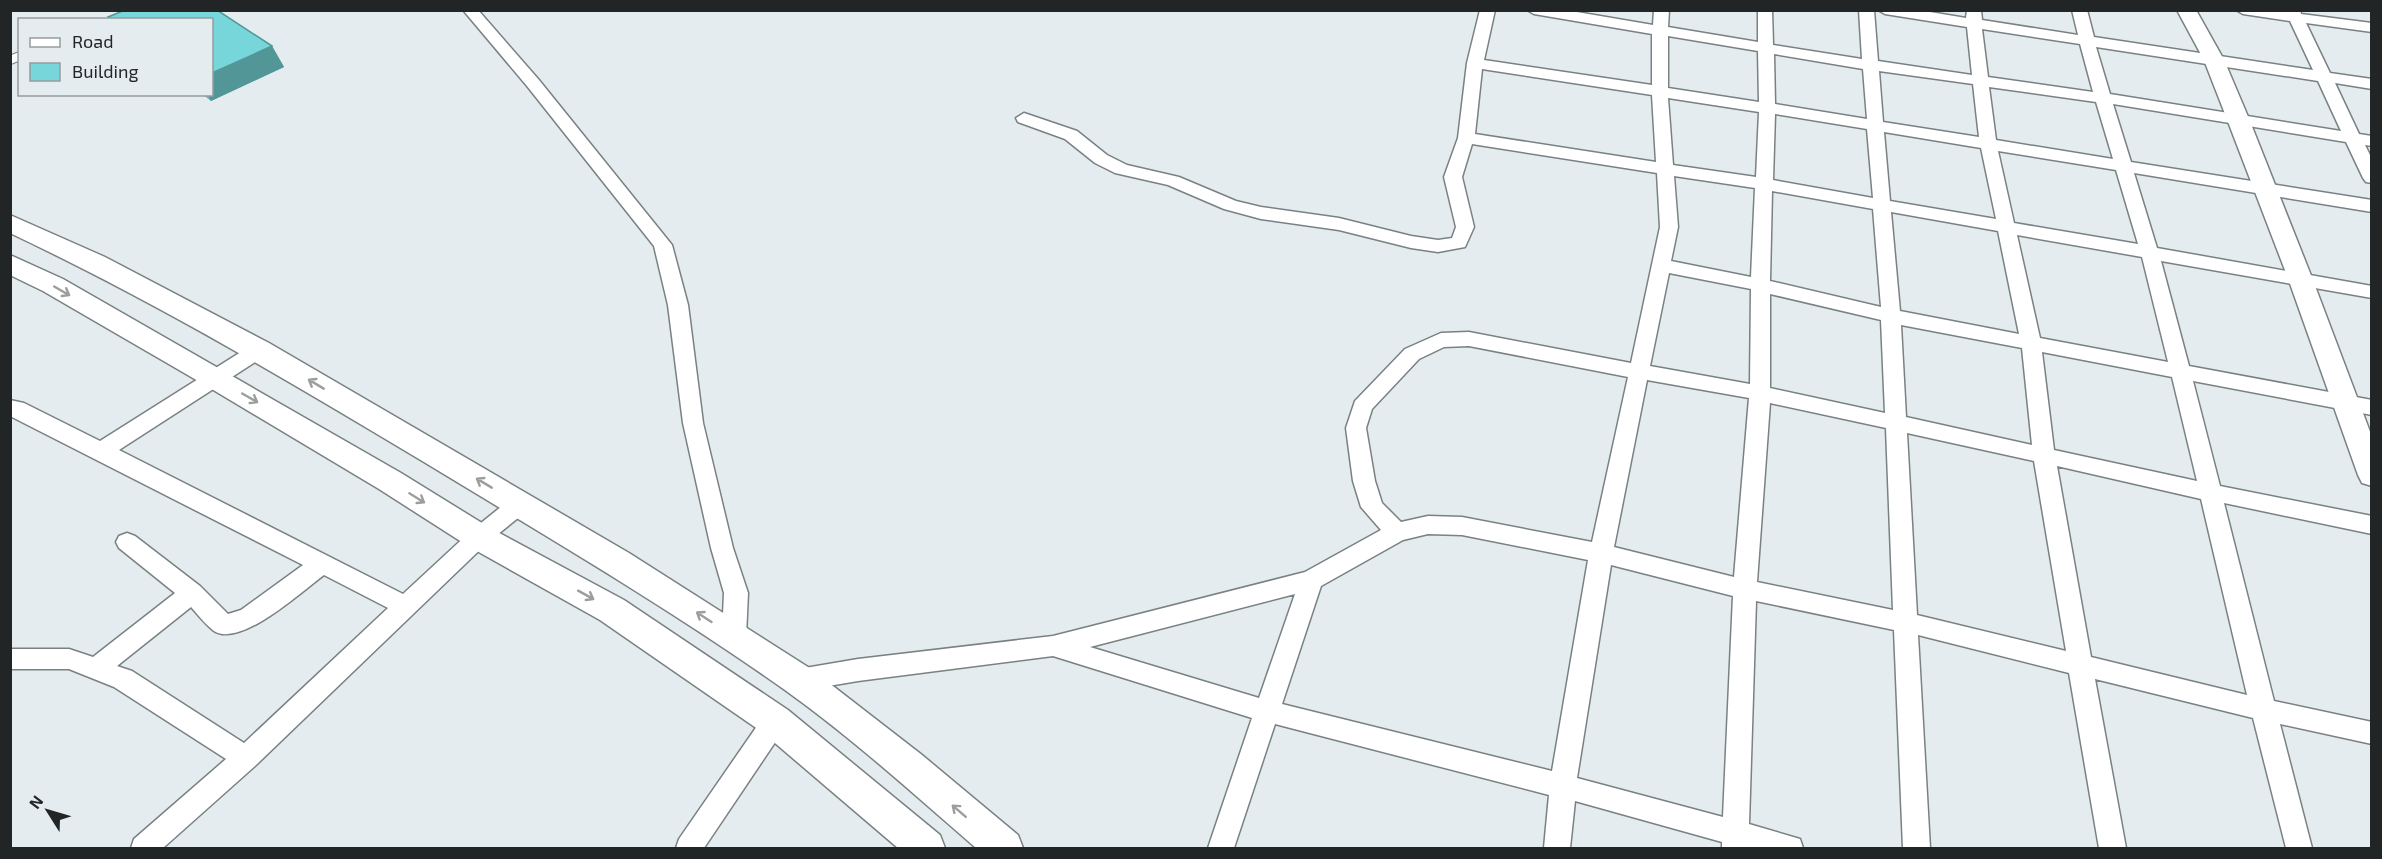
<svg xmlns="http://www.w3.org/2000/svg" width="2382" height="859" font-family="'Exo 2',sans-serif">
<style>
.lines{fill:none;stroke-linecap:round;stroke-linejoin:round}
.service-casing{stroke:#798183;stroke-width:10}
.minor-casing{stroke:#798183;stroke-width:3}
.tertiary-casing{stroke:#798183;stroke-width:3}
.secondary-casing{stroke:#798183;stroke-width:3}
.service{stroke:#fff;stroke-width:8}
.minor{fill:#fff;fill-rule:evenodd}
.tertiary{fill:#fff;fill-rule:evenodd}
.secondary{fill:#fff;fill-rule:evenodd}
.wall{fill:#66b8bb}
.shaded-wall{fill:#539698}
.building{fill:#77d6d9;stroke:#539698;stroke-width:1.5}
.oneway{stroke:#9c9d9d}
</style>
<rect width="100%" height="100%" fill="#e4ecef"/>
<g class="lines">
<g class="service-casing">
<polyline id="service" points="10,60 20,56"/>
</g>
<g class="minor-casing">
<g id="minor">
<polygon points="463,10 478,10 539,80 672,245 688,305 703,423 733,548 748,593 746,636 742,643 734,646 726,643 722,636 724,593 711,548 683,423 668,305 654,246 527,86"/>
<path d="M1480 10H1495L1484 60 1652 85V34L1534 14 1527 10H1565L1653 25 1654 10H1669L1668 27 1758 42V10H1772L1773 45 1862 59 1859 10H1874L1878 61 1972 75 1967 27 1885 14 1878 10H1918L1966 18 1967 10H1981L1982 20 2078 35 2072 10H2087L2094 37 2313 70 2290 21 2243 14 2236 10H2300L2301 14 2372 23V32L2306 23 2330 73 2372 79V89L2335 83 2359 134 2372 136V146L2365 145 2372 159V183L2366 182 2363 178 2346 142 2113 104 2131 162 2372 200V212L2134 173 2157 248 2372 286V298L2161 261 2189 366 2372 400V415L2193 381 2220 486 2372 516V534L2224 503 2274 701 2372 722V744L2280 724 2312 848H2286L2253 718 2095 679 2126 848H2099L2069 673 1918 635 1930 848H1903L1894 630 1756 601 1749 824 1800 839 1803 848H1722V842L1575 801 1570 848H1544L1549 795 1275 724 1234 848H1208L1252 718 1053 656 858 681 799 691 790 688 787 680 790 672 799 669 858 659 1053 636 1305 572 1381 530 1361 507 1353 481 1346 428 1355 401 1405 349 1441 333 1469 332 1631 363 1660 227 1657 173 1472 144 1462 177 1474 227 1465 247 1438 252 1411 248 1339 230 1261 219 1224 209 1168 185 1115 173 1095 163 1065 139 1018 122 1016 118 1024 113 1077 131 1107 155 1127 165 1179 177 1236 201 1261 207 1339 218 1411 236 1438 240 1452 238 1456 227 1444 177 1458 138 1467 63ZM1982 29 2080 44 2093 92 1988 77ZM1668 36 1758 51 1759 102 1668 88ZM2096 47 2318 81 2341 131 2110 94ZM1774 54 1863 69 1867 119 1775 104ZM1482 69 1652 95 1656 162 1475 134ZM1879 71 1973 84 1979 137 1883 122ZM1989 87 2096 102 2113 159 1996 140ZM1668 98 1759 112 1756 177 1673 165ZM1775 114 1867 129 1873 198 1773 180ZM1884 132 1981 148 1996 219 1890 201ZM1998 151 2116 170 2138 244 2014 223ZM1674 176 1755 188 1751 277 1671 261 1678 227ZM1772 191 1873 209 1881 307 1770 281ZM1891 212 1998 231 2019 334 1900 311ZM2017 235 2142 257 2168 362 2040 338ZM1669 273 1751 289 1750 384 1650 366ZM1770 294 1881 320 1885 413 1770 388ZM1901 325 2022 348 2032 445 1906 417ZM1469 346 1628 377 1592 542 1462 517 1428 516 1401 522 1382 503 1375 481 1366 428 1372 409 1419 359 1444 347ZM2042 352 2172 377 2197 481 2054 450ZM1647 380 1749 398 1734 577 1614 547ZM1770 403 1886 428 1893 610 1757 582ZM1907 433 2034 461 2066 651 1917 615ZM2057 466 2201 499 2247 695 2091 657ZM1428 534 1462 535 1588 560 1552 771 1282 704 1321 586 1403 540ZM1611 565 1733 596 1723 817 1577 778ZM1295 594 1259 698 1090 647Z"/>
<path d="M259 343 266 345 269 350 266 355 119 450 403 594 471 531 512 498 520 495 528 498 531 504 528 510 487 543 255 766 163 848H131L134 839 226 759 114 687 69 669H10V649H69L93 657 175 593 119 548 116 542 119 536 127 533 135 536 200 586 228 614 241 610 303 565 10 416V400L24 403 100 441 252 345ZM324 575 388 608 244 743 132 671 117 666 191 607C198 615 206 625 214 631 241 648 302 591 324 575Z"/>
<polygon points="775,710 784,713 788,721 784,729 704,848 676,848 679,839 766,713"/>
</g>
</g>
<g class="tertiary-casing">
<polygon id="tertiary" points="2177,10 2196,10 2224,60 2249,119 2312,278 2372,437 2372,486 2362,483 2358,475 2288,278 2227,119 2204,60"/>
</g>
<g class="secondary-casing">
<g id="secondary">
<path d="M10 215 105 257 269 343 629 553 811 669 922 755 1018 835 1023 848H976C915 795 851 737 785 690 669 608 546 536 424 462 289 381 154 301 10 233Z"/>
<polygon points="10,255 63,279 401,473 490,528 624,600 788,710 940,835 945,848 898,848 762,732 600,620 468,546 379,489 205,385 43,291 10,275"/>
</g>
</g>
<use href="#service" class="service"/>
<use href="#minor" class="minor"/>
<use href="#tertiary" class="tertiary"/>
<use href="#secondary" class="secondary"/>
</g>
<polygon class="wall" points="125,10 217,10 272,46 284,67 211,101 202,94 212,94 212,20 110,20 108,17"/>
<polygon class="shaded-wall" points="272,46 284,67 211,101 207,94 212,94 212,73"/>
<polygon class="building" points="125,10 217,10 272,46 212,73 212,20 112,20 108,17"/>
<defs><path id="oneway-shaft" d="M-6 0H5M1.5-3L5.5 0L1.5 3" fill="none" stroke-width="1.6" stroke-linecap="round" stroke-linejoin="round" transform="scale(1.5)"/></defs>
<g class="oneway">
<use href="#oneway-shaft" transform="translate(62 291) rotate(30)"/>
<use href="#oneway-shaft" transform="translate(316 384) rotate(-149)"/>
<use href="#oneway-shaft" transform="translate(250 398) rotate(30)"/>
<use href="#oneway-shaft" transform="translate(484 483) rotate(-149)"/>
<use href="#oneway-shaft" transform="translate(417 498) rotate(32)"/>
<use href="#oneway-shaft" transform="translate(586 595) rotate(29)"/>
<use href="#oneway-shaft" transform="translate(704 617) rotate(-147)"/>
<use href="#oneway-shaft" transform="translate(959 811) rotate(-139)"/>
</g>
<rect width="2382" height="859" fill="none" stroke="#222526" stroke-width="24"/>
<rect x="18" y="18" width="195" height="78" fill="#e4ecef" stroke="#969c9f" stroke-width="1.5"/>
<rect x="30" y="38" width="30" height="9" fill="#ffffff" stroke="#969c9f" stroke-width="1.5"/>
<text x="72" y="48" font-size="18" fill="#222526">Road</text>
<rect x="30" y="63" width="30" height="18" fill="#77d6d9" stroke="#969c9f" stroke-width="1.5"/>
<text x="72" y="78" font-size="18" fill="#222526">Building</text>
<g transform="translate(48 811) rotate(307)" stroke="#e4ecef" stroke-width="4.5" paint-order="stroke">
<path d="M0-4.5L10 22L0 15L-10 22Z" fill="#222526"/>
<text y="-9" font-size="16" font-weight="bold" text-anchor="middle" fill="#222526">N</text>
</g>
</svg>
